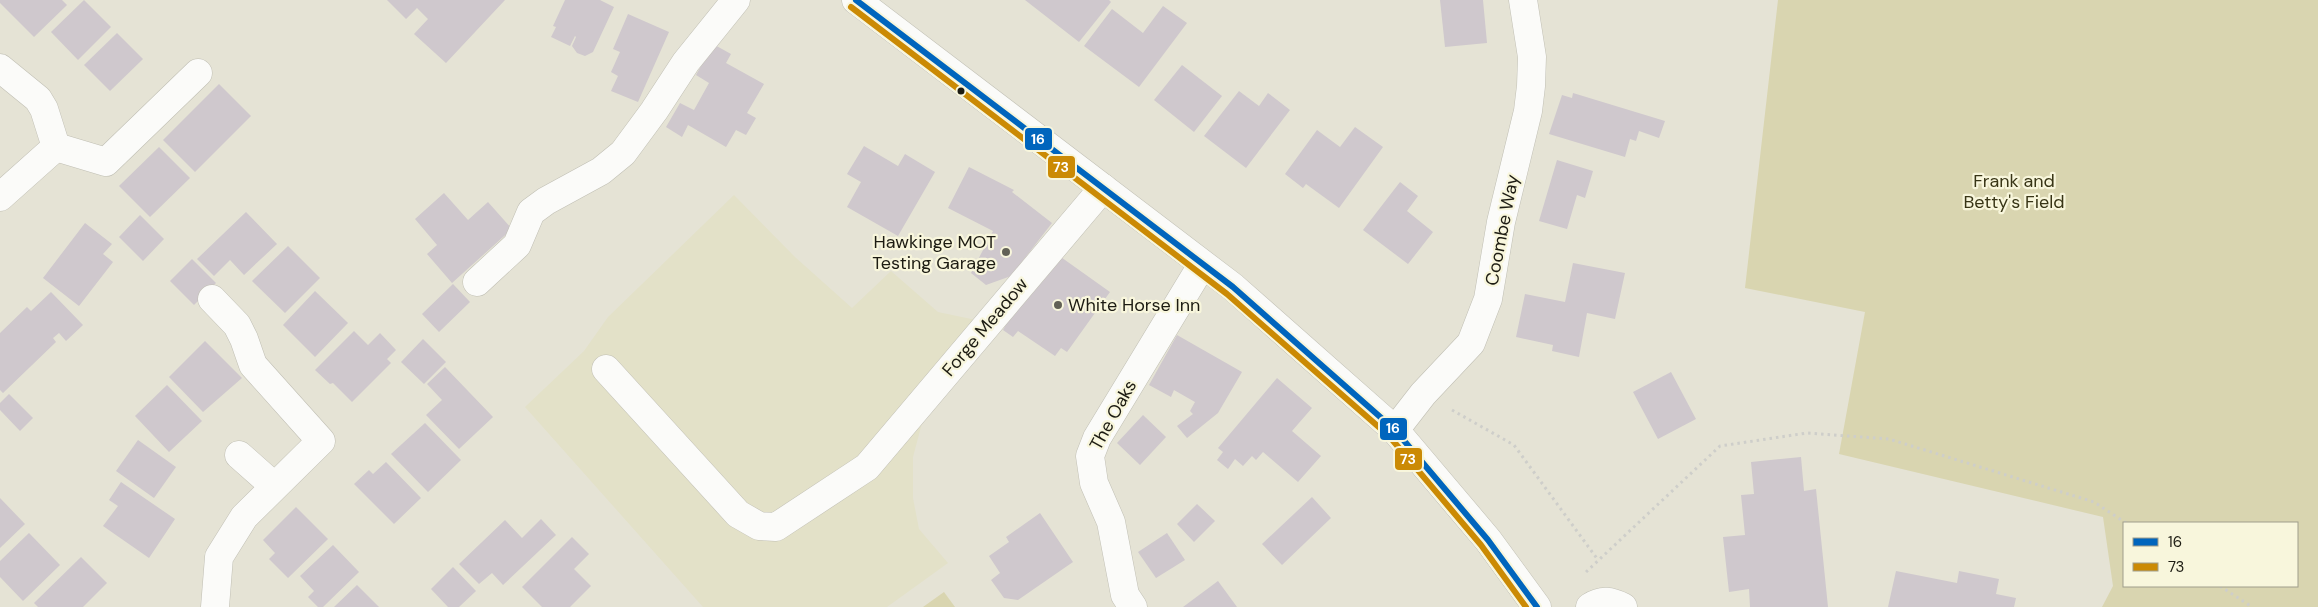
<svg xmlns="http://www.w3.org/2000/svg" width="2318" height="607" font-family="'DM Sans',sans-serif">
<style>
.built{fill:#e3e1c8}
.green{fill:#d9d5b0;fill-rule:evenodd}
.building{fill:#cfc8cd}
.lines{fill:none;stroke-linecap:round;stroke-linejoin:round}
.minor-casing{stroke:#c0bfb4;stroke-width:29}
.path{stroke:#cececa;stroke-width:3;stroke-dasharray:2.5 4;stroke-linecap:butt}
.minor{stroke:#fbfbf9;stroke-width:28}
.bus-1-casing{stroke:#f8f6dc;stroke-width:10}
.bus-2-casing{stroke:#f8f6dc;stroke-width:10}
.bus-1{stroke:#0065bd;stroke-width:6}
.bus-2{stroke:#cb8a04;stroke-width:6}
.bus-dot{fill:#1c1b12;stroke:#f8f6dc;stroke-width:2}
.poi-dot{fill:#626156;stroke:#f8f6dc;stroke-width:2}
.labels{text-anchor:middle;stroke-width:4.5;stroke-linejoin:round;paint-order:stroke}
.park-label{font-size:18px;fill:#383516;stroke:#f8f6dc}
.street-label{font-size:18px;fill:#1c1b12;stroke:#f8f6dc}
.poi-label{font-size:18px;fill:#1c1b12;stroke:#f8f6dc;text-anchor:end}
.line-badge{stroke:#f8f6dc;stroke-width:2}
.badge-label{font-size:14px;text-anchor:middle;font-weight:bold;fill:#fff}
</style>
<rect width="100%" height="100%" fill="#e5e3d5"/>
<polygon class="built" points="734,195 795,257 852,308 891,271 938,312 995,324 922,423 913,457 913,498 919,529 948,563 887,607 703,607 525,407 584,351 608,317"/>
<g class="green">
<path d="M1778 0H2318V607H2102L2113 586 2103 517 1839 454 1865 312 1745 288ZM2124 523H2297V586H2124Z"/>
<polygon points="944,592 955,607 923,607"/>
</g>
<g class="building">
<polygon points="0,0 62,0 67,5 34,37 0,3"/>
<polygon points="84,0 111,27 78,60 51,32"/>
<polygon points="387,0 505,0 446,63 414,34 428,19 417,8 406,19"/>
<polygon points="565,0 600,0 614,7 593,52 585,56 577,53 572,46 576,37 575,36 570,46 551,37 556,27 553,26"/>
<polygon points="1025,0 1109,0 1111,2 1079,42"/>
<polygon points="1440,0 1483,0 1487,43 1445,47"/>
<polygon points="1163,6 1187,23 1139,87 1084,46 1112,9 1143,33"/>
<polygon points="628,14 669,32 638,102 611,91 618,76 611,72 620,52 613,49"/>
<polygon points="117,33 143,59 110,91 84,65"/>
<polygon points="713,44 731,54 726,63 764,84 747,113 756,118 746,135 736,130 726,147 688,125 682,137 666,127 680,103 694,110 709,83 696,75"/>
<polygon points="1182,65 1222,96 1194,132 1154,100"/>
<polygon points="219,84 251,116 195,172 163,140"/>
<polygon points="1239,91 1259,106 1268,93 1290,110 1246,168 1204,136"/>
<polygon points="1573,93 1665,121 1659,138 1639,131 1636,141 1630,139 1625,157 1549,134 1562,95 1572,98"/>
<polygon points="1355,127 1383,147 1339,208 1306,184 1303,188 1285,174 1317,130 1340,147"/>
<polygon points="864,146 898,166 905,154 935,172 898,236 847,207 861,182 847,174"/>
<polygon points="159,147 190,178 150,217 119,186"/>
<polygon points="1557,160 1593,171 1585,198 1577,195 1567,229 1539,221"/>
<polygon points="969,167 1014,190 1012,192 1052,223 1011,276 986,285 971,273 993,231 948,208"/>
<polygon points="1400,182 1418,196 1407,211 1433,232 1408,264 1363,230"/>
<polygon points="444,193 468,220 488,202 512,229 452,283 427,254 437,245 415,219"/>
<polygon points="246,212 277,244 244,275 230,260 214,276 197,259"/>
<polygon points="140,215 164,239 143,261 119,237"/>
<polygon points="85,223 112,244 103,254 113,262 79,306 43,278"/>
<polygon points="288,246 320,278 285,313 252,281"/>
<polygon points="1058,255 1110,292 1067,352 1061,348 1055,356 1018,331 1013,337 1003,330 1008,321 1003,318"/>
<polygon points="192,259 216,283 194,305 170,281"/>
<polygon points="1573,263 1625,273 1615,319 1587,313 1579,357 1552,351 1553,345 1516,337 1525,294 1565,302"/>
<polygon points="453,284 470,302 439,332 422,314"/>
<polygon points="315,291 348,323 315,357 283,325"/>
<polygon points="51,292 83,325 66,341 59,333 53,338 56,342 3,393 0,390 0,333 27,307 31,311"/>
<polygon points="354,331 368,345 380,333 396,350 387,359 391,363 352,402 333,383 330,384 315,370"/>
<polygon points="1177,335 1242,372 1218,413 1187,438 1177,426 1193,414 1190,411 1195,402 1174,390 1171,397 1149,385"/>
<polygon points="423,339 446,362 424,384 401,362"/>
<polygon points="205,341 242,378 203,412 169,377"/>
<polygon points="445,367 493,417 459,449 426,415 442,400 427,384"/>
<polygon points="1671,372 1696,419 1658,439 1633,392"/>
<polygon points="1277,378 1312,408 1292,431 1321,456 1298,482 1263,452 1256,460 1252,456 1243,466 1235,459 1228,469 1217,460 1223,452 1218,448"/>
<polygon points="167,385 202,421 169,452 135,416"/>
<polygon points="9,394 33,418 20,431 0,410 0,403"/>
<polygon points="1143,415 1166,437 1140,465 1117,443"/>
<polygon points="425,423 461,460 428,492 391,454"/>
<polygon points="138,440 176,467 154,498 116,471"/>
<polygon points="1801,457 1804,491 1816,489 1828,607 1750,607 1749,589 1729,592 1723,537 1745,535 1741,495 1754,494 1751,462"/>
<polygon points="386,462 421,498 394,524 354,484 369,470 373,474"/>
<polygon points="121,482 175,519 149,558 103,526 118,506 109,500"/>
<polygon points="1312,497 1331,518 1282,565 1262,544"/>
<polygon points="0,498 25,524 0,548"/>
<polygon points="1197,504 1215,521 1194,542 1177,524"/>
<polygon points="296,507 328,539 288,578 269,559 275,553 263,540"/>
<polygon points="1040,513 1073,562 1018,600 1004,598 991,580 1000,573 989,556 1009,542 1006,537"/>
<polygon points="541,519 556,535 503,585 492,573 479,584 459,564 505,520 522,538"/>
<polygon points="29,533 60,565 23,601 0,577 0,561"/>
<polygon points="1167,533 1185,560 1156,578 1138,552"/>
<polygon points="572,537 589,554 574,569 591,586 570,607 542,607 522,587"/>
<polygon points="333,545 359,572 323,607 318,607 308,597 314,591 300,576"/>
<polygon points="81,557 107,583 83,607 38,607 34,603"/>
<polygon points="453,567 476,591 459,607 448,607 431,589"/>
<polygon points="1896,571 1957,583 1959,571 1999,579 1996,594 2016,598 2014,607 1888,607"/>
<polygon points="1218,581 1237,607 1183,607"/>
<polygon points="357,585 379,607 334,607"/>
</g>
<g class="lines">
<g class="minor-casing">
<g id="minor">
<polyline points="856,0 1233,287 1395,430 1488,540 1537,607"/>
<polyline points="0,68 38,99 44,109 56,147 106,162 198,73"/>
<polyline points="0,197 56,147"/>
<polyline points="477,282 517,245 531,212 546,201 601,171 623,153 654,111 686,62 736,0"/>
<polyline points="212,299 237,325 244,339 253,365 321,441 244,517 219,557 215,607"/>
<polyline points="606,369 738,514 759,526 776,527 867,467 1103,188"/>
<polyline points="1395,430 1423,394 1471,343 1488,299 1501,222 1528,111 1531,86 1532,57 1523,0"/>
<polyline points="239,455 274,486"/>
<polyline points="1133,607 1125,595 1111,522 1094,483 1090,456 1097,438 1202,265"/>
<path d="M1590 607C1602 599 1611 601 1623 607"/>
</g>
</g>
<g class="path">
<polyline points="1452,410 1514,445 1598,560"/>
<polyline points="1586,572 1720,446 1807,433 1889,439 2094,502 2126,523"/>
<polyline points="2220,586 2252,607"/>
</g>
<use href="#minor" class="minor"/>
<g class="bus-1-casing">
<polyline id="bus-1" points="856,0 1233,287 1395,430 1488,540 1537,607"/>
</g>
<g class="bus-2-casing">
<polyline id="bus-2" points="851,7 1227,294 1389,436 1481,545 1526,607"/>
</g>
<use href="#bus-1" class="bus-1"/>
<use href="#bus-2" class="bus-2"/>
</g>
<circle class="bus-dot" cx="961" cy="91" r="4.5"/>
<g class="poi-dot">
<circle cx="1006" cy="252" r="5"/>
<circle cx="1058" cy="305" r="5"/>
</g>
<g class="labels">
<g class="park-label">
<text x="2014" y="187">Frank and<tspan x="2014" dy="21">Betty's Field</tspan></text>
</g>
<g class="street-label">
<text transform="translate(1502 230) rotate(-79)" y="6">Coombe Way</text>
<text transform="translate(985 327) rotate(-50)" y="6">Forge Meadow</text>
<text transform="translate(1113 415) rotate(-61)" y="6">The Oaks</text>
</g>
<g class="poi-label">
<text x="996" y="248">Hawkinge MOT<tspan x="996" dy="21">Testing Garage</tspan></text>
<text x="1068" y="311" text-anchor="start">White Horse Inn</text>
</g>
</g>
<g class="line-badge">
<rect x="1024" y="127" width="29" height="24" rx="5" fill="#0065bd"/>
<rect x="1047" y="155" width="29" height="24" rx="5" fill="#cb8a04"/>
<rect x="1379" y="417" width="29" height="24" rx="5" fill="#0065bd"/>
<rect x="1394" y="447" width="29" height="24" rx="5" fill="#cb8a04"/>
</g>
<g class="badge-label">
<text x="1038" y="144">16</text>
<text x="1061" y="172">73</text>
<text x="1393" y="433">16</text>
<text x="1408" y="464">73</text>
</g>
<rect x="2123" y="522" width="175" height="65" fill="#f8f6dc" stroke="#a09e8b"/>
<rect x="2133" y="538" width="25" height="8" fill="#0065bd" stroke="#a09e8b"/>
<text x="2168" y="547" font-size="15" fill="#1c1b12">16</text>
<rect x="2133" y="563" width="25" height="8" fill="#cb8a04" stroke="#a09e8b"/>
<text x="2168" y="572" font-size="15" fill="#1c1b12">73</text>
</svg>
